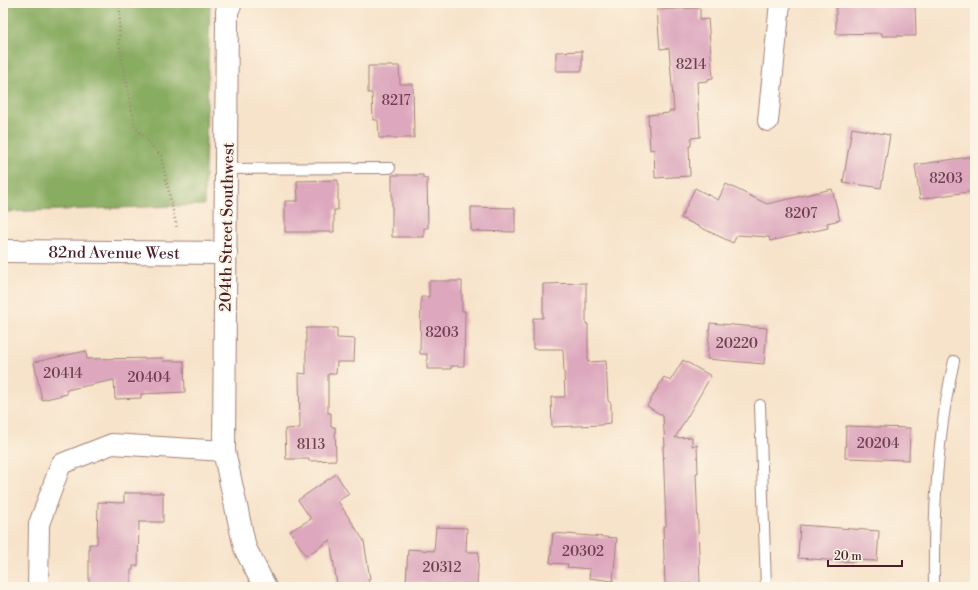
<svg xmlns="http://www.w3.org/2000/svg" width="978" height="590" font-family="'Libre Bodoni',serif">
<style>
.forest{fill:#88ac60;stroke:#696646}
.building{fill:#dda8be}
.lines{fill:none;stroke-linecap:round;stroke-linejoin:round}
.service-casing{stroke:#a0817a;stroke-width:12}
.minor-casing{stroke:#a0817a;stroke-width:22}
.tertiary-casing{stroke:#a0817a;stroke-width:24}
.path{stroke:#a0817a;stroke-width:2.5;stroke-dasharray:1 3;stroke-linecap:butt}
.service{stroke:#fff;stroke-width:10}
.minor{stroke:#fff;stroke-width:20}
.tertiary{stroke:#fff;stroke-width:22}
.labels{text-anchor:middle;stroke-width:4;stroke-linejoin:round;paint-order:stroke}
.number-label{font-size:14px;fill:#6f4150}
.street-label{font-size:16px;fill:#4a1f2b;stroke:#fcf5e5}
</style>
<rect width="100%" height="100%" fill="#fcf5e5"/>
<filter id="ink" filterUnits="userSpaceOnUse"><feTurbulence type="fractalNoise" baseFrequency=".025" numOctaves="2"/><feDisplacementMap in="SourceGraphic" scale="8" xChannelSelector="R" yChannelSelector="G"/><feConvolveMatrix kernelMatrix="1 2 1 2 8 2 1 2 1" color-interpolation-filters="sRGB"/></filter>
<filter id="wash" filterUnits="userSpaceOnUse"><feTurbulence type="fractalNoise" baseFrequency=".012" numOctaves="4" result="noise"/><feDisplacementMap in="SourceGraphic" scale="16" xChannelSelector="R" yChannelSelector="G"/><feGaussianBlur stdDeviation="0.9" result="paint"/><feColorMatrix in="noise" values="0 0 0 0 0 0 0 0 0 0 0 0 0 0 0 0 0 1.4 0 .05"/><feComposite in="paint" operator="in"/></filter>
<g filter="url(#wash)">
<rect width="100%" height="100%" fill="#f7e3ca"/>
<polygon class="forest" points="3,3 210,3 204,205 3,212"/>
<g id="blocks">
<g class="building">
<polygon points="836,3 915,3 916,36 882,36 882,33 836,34"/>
<polygon points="700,8 700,20 708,19 713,78 708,79 708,81 697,82 700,137 691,138 691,146 689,146 690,176 655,178 654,149 650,150 648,115 669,113 669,111 674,111 669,48 660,49 657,10"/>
<polygon points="582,51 582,71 556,71 556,52"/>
<polygon points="368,66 399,66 400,84 413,84 414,138 379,138 378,120 373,120 372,93 368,93"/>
<polygon points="852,128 890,135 881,188 843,182"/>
<polygon points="975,156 975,191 920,199 915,165"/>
<polygon points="392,175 423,175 423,179 427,178 428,228 424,228 424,237 392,237"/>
<polygon points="338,180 338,210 334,210 334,232 285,232 285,201 298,201 297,181"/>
<polygon points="726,184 767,204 832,189 840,220 827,223 828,228 770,241 769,237 737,235 733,243 681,218 695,188 718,200"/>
<polygon points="471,207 515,208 515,232 471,231"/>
<polygon points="429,281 462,281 462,311 465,311 464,366 451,366 451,369 427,369 427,354 420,354 421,297 429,297"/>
<polygon points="586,283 586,324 588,324 588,362 606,361 608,401 611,403 611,423 602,424 602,425 552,427 551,397 565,397 563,349 533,349 533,318 543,318 543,284"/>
<polygon points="710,323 767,328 764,364 707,359"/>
<polygon points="306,328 337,328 337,338 355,339 354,362 337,362 336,374 328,374 328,413 331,413 331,427 335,427 336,460 309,461 309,459 286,459 285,429 300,428 299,373 306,374"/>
<polygon points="86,351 87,359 162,358 163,361 184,361 185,392 141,394 141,398 115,399 114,380 66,390 67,394 42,400 34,362"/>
<polygon points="683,360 711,376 675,438 692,437 692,446 697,445 698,473 696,473 700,583 665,585 663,527 666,526 663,446 665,446 663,416 647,406 664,377 670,381"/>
<polygon points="846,426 910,428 909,460 845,458"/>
<polygon points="336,474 349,494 338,501 364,541 370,579 368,579 370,587 342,587 341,583 337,584 330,540 306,556 290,531 311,519 298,500"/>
<polygon points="124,493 163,493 163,522 139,522 138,566 133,566 133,570 131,570 131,587 89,587 89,544 97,544 98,502 124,503"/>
<polygon points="800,525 879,531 877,561 855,560 855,562 798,558"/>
<polygon points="436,527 467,528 466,552 479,552 477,585 474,584 474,587 448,587 448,585 406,582 408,549 434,551"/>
<polygon points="553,533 617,538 613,581 589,578 590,569 567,567 568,564 550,563"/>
</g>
</g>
</g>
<g filter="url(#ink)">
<use href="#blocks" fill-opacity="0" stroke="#a0817a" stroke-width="1"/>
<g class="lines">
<g class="service-casing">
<g id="service">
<polyline points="227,169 390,168"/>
<polyline points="760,405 766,587"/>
<path d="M934 587C933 512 937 434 954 361"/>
</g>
</g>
<g class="minor-casing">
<g id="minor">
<polyline points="768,121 780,3"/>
<polyline points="38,587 39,524 61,464 112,444 224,451"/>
</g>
</g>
<g class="tertiary-casing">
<g id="tertiary">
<polyline points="231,3 227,11 224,451 245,548 265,587"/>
<path id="s1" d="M3 251 226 253"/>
</g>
</g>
<polyline class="path" points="120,3 119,43 135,127 161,156 177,229"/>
<use href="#service" class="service"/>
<use href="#minor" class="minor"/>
<use href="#tertiary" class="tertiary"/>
</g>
</g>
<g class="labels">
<g class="number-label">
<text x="691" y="69">8214</text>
<text x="396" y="105">8217</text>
<text x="946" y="183">8203</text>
<text x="801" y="218">8207</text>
<text x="442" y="337">8203</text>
<text x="737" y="348">20220</text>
<text x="63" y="378">20414</text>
<text x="149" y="382">20404</text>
<text x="878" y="448">20204</text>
<text x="311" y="449">8113</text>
<text x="583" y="556">20302</text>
<text x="442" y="572">20312</text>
</g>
<g class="street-label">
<text transform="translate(226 227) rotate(-89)" y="6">204th Street Southwest</text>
<text dy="6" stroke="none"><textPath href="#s1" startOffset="111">82nd Avenue West</textPath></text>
</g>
</g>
<rect width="978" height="590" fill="none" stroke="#fcf5e5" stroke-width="16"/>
<path d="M828 560v6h74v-6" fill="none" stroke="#4a1f2b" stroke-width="2"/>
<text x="834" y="560" font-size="12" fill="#4a1f2b" stroke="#fcf5e5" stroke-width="3" paint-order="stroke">20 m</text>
</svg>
